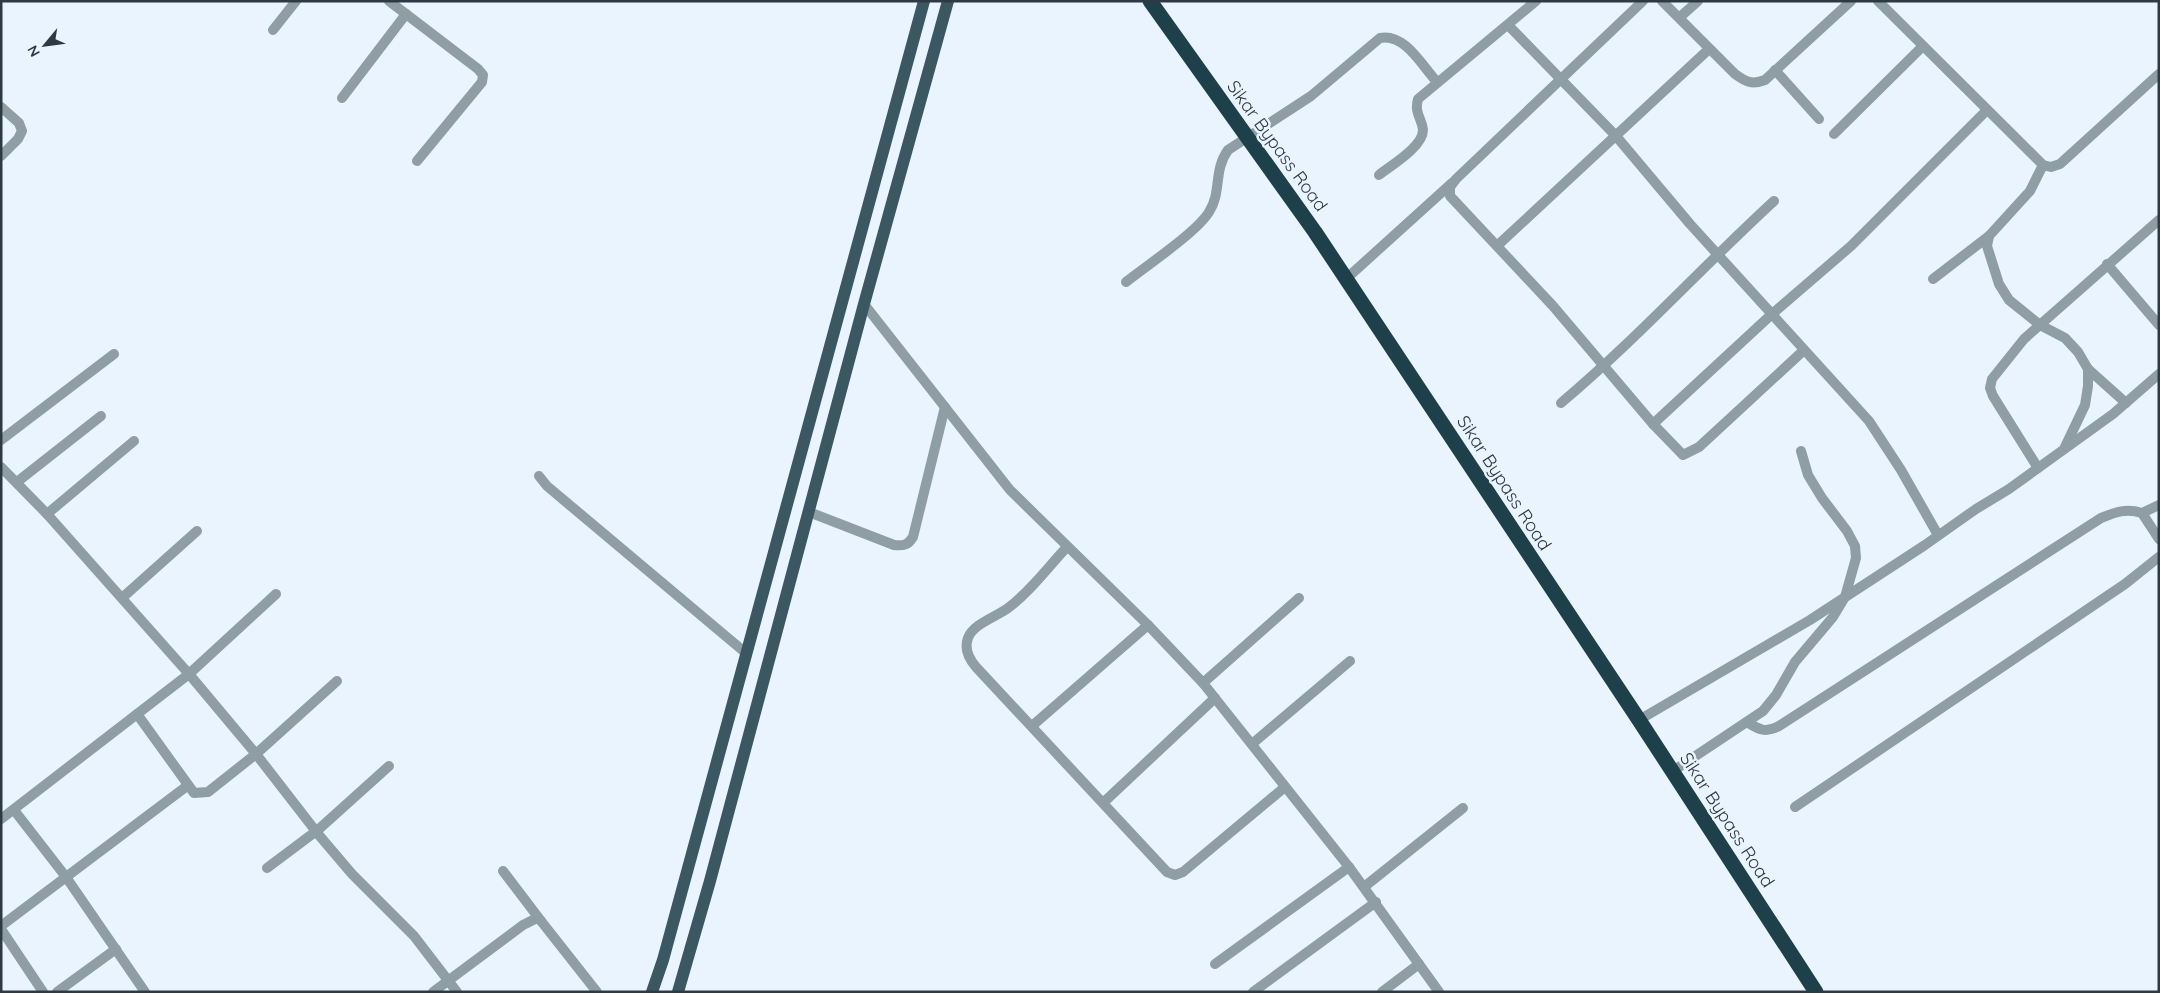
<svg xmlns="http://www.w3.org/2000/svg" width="2160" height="993" font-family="Quicksand,sans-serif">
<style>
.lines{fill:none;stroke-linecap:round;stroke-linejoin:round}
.lane{stroke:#8e9ea4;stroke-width:10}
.street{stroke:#8e9ea4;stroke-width:10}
.primary{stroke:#3b5862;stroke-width:12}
.highway{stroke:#1d404b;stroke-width:15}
.labels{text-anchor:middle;stroke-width:5;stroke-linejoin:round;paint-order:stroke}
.street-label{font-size:18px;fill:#2e3a43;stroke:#e9f4fe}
</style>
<rect width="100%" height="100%" fill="#e9f4fe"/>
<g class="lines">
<g class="lane">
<polyline points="1,440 114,354"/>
<polyline points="539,476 547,486 747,654"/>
<polyline points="17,482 101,416"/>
<polyline points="47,514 134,441"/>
<polyline points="122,598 197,531"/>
<polyline points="189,674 276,594"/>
<polyline points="1203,683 1299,598"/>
<polyline points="1252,744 1350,661"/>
<polyline points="256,754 337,681"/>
<polyline points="1215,964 1349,867"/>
<polyline points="1253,992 1376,902"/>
<polyline points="1382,992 1419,964"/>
</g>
<g class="street">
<polyline points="389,1 478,69 483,75 482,82 417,161"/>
<polyline points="1643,1 1456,179 1450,187 1450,196 1553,306 1653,424 1683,455 1699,447 1803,351"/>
<path d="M1662 1 1735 74C1746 82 1752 85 1765 80L1851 1"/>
<polyline points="1878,1 2043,165 2051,167 2060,164 2159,74"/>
<polyline points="1680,17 1698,1"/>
<polyline points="1508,25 1616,136 1690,224 1869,421 1901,470 1938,535"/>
<polyline points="273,30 296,1"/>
<polyline points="1775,70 1819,119"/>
<polyline points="342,98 406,14"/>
<polyline points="1,107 19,123 22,131 18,139 1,156"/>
<polyline points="1834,134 1923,46"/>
<polyline points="2043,165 2030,191 1989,236 1987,246 1999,284 2009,300 2040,325 2065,338 2078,352 2088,369 2088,386 2085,405 2065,447"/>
<path d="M1379 175C1390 166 1423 147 1423 130 1422 118 1414 114 1418 99L1536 1"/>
<polyline points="1498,245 1709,49"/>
<polyline points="2107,264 2159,325"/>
<polyline points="1347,278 1452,183"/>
<polyline points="1933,279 1989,236"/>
<path d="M1126 282C1146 266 1197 232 1209 212 1222 192 1213 171 1228 150L1311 96 1380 38C1405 33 1422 66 1437 82"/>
<polyline points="864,304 1010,490 1148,625 1203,683 1349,867 1439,992"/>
<polyline points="2088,369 2126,403"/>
<path d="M1561 403C1636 340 1702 267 1774 201"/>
<polyline points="1653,424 1772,314 1851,246 1987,110"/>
<polyline points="1,467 47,514 189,674 256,754 318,834 352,874 414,936 457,992"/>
<polyline points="2038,468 1993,396 1990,388 1992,379 2024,339 2159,220"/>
<path d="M809 512 894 545C904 546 908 545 913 537L945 407"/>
<polyline points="2142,513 2159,539"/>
<path d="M1067 547C1048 567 1030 592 1008 608 996 617 973 624 968 638 964 649 969 659 976 667L1167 872 1175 875 1183 872 1285 787"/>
<polyline points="137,714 194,793 208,792 256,754"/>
<polyline points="1639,720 1810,620 1925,545 1976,509 2009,489 2113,414 2159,374"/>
<path d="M1747 722C1759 730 1766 733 1779 726L2101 518C2116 512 2126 508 2142 513L2159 505"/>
<polyline points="1032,726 1148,625"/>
<polyline points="1673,771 1763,711 1776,695 1795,662 1833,617 1845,597 1856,558 1855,546 1847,531 1822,498 1808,475 1801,451"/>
<polyline points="1104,802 1215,698"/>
<polyline points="1795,807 2125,584 2159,557"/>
<polyline points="14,810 66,877 145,992"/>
<polyline points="1,819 189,674"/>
<polyline points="267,868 319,829 389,766"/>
<polyline points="503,871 541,921"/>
<polyline points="1364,887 1463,808"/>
<polyline points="1,926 187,786"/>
<polyline points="1,929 43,992"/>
<polyline points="57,992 116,949"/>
<polyline points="433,992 523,925 537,918 541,921 597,992"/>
</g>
<g class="primary">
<polyline points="652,992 663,960 924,1"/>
<polyline points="678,992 710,881 864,304 948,1"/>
</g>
<polyline class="highway" points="1150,1 1315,232 1639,720 1816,992"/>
</g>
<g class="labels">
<g class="street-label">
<text transform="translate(1277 146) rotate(54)" y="6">Sikar Bypass Road</text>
<text transform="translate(1504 483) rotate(57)" y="6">Sikar Bypass Road</text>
<text transform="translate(1727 820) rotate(57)" y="6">Sikar Bypass Road</text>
</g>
</g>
<rect width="2160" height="993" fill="none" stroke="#2e3a43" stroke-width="5"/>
<g transform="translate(45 45) rotate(241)" stroke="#e9f4fe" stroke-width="4" paint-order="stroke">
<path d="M0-4L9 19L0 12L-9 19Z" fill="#2e3a43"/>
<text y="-8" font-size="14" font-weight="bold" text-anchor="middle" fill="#2e3a43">N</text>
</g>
</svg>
